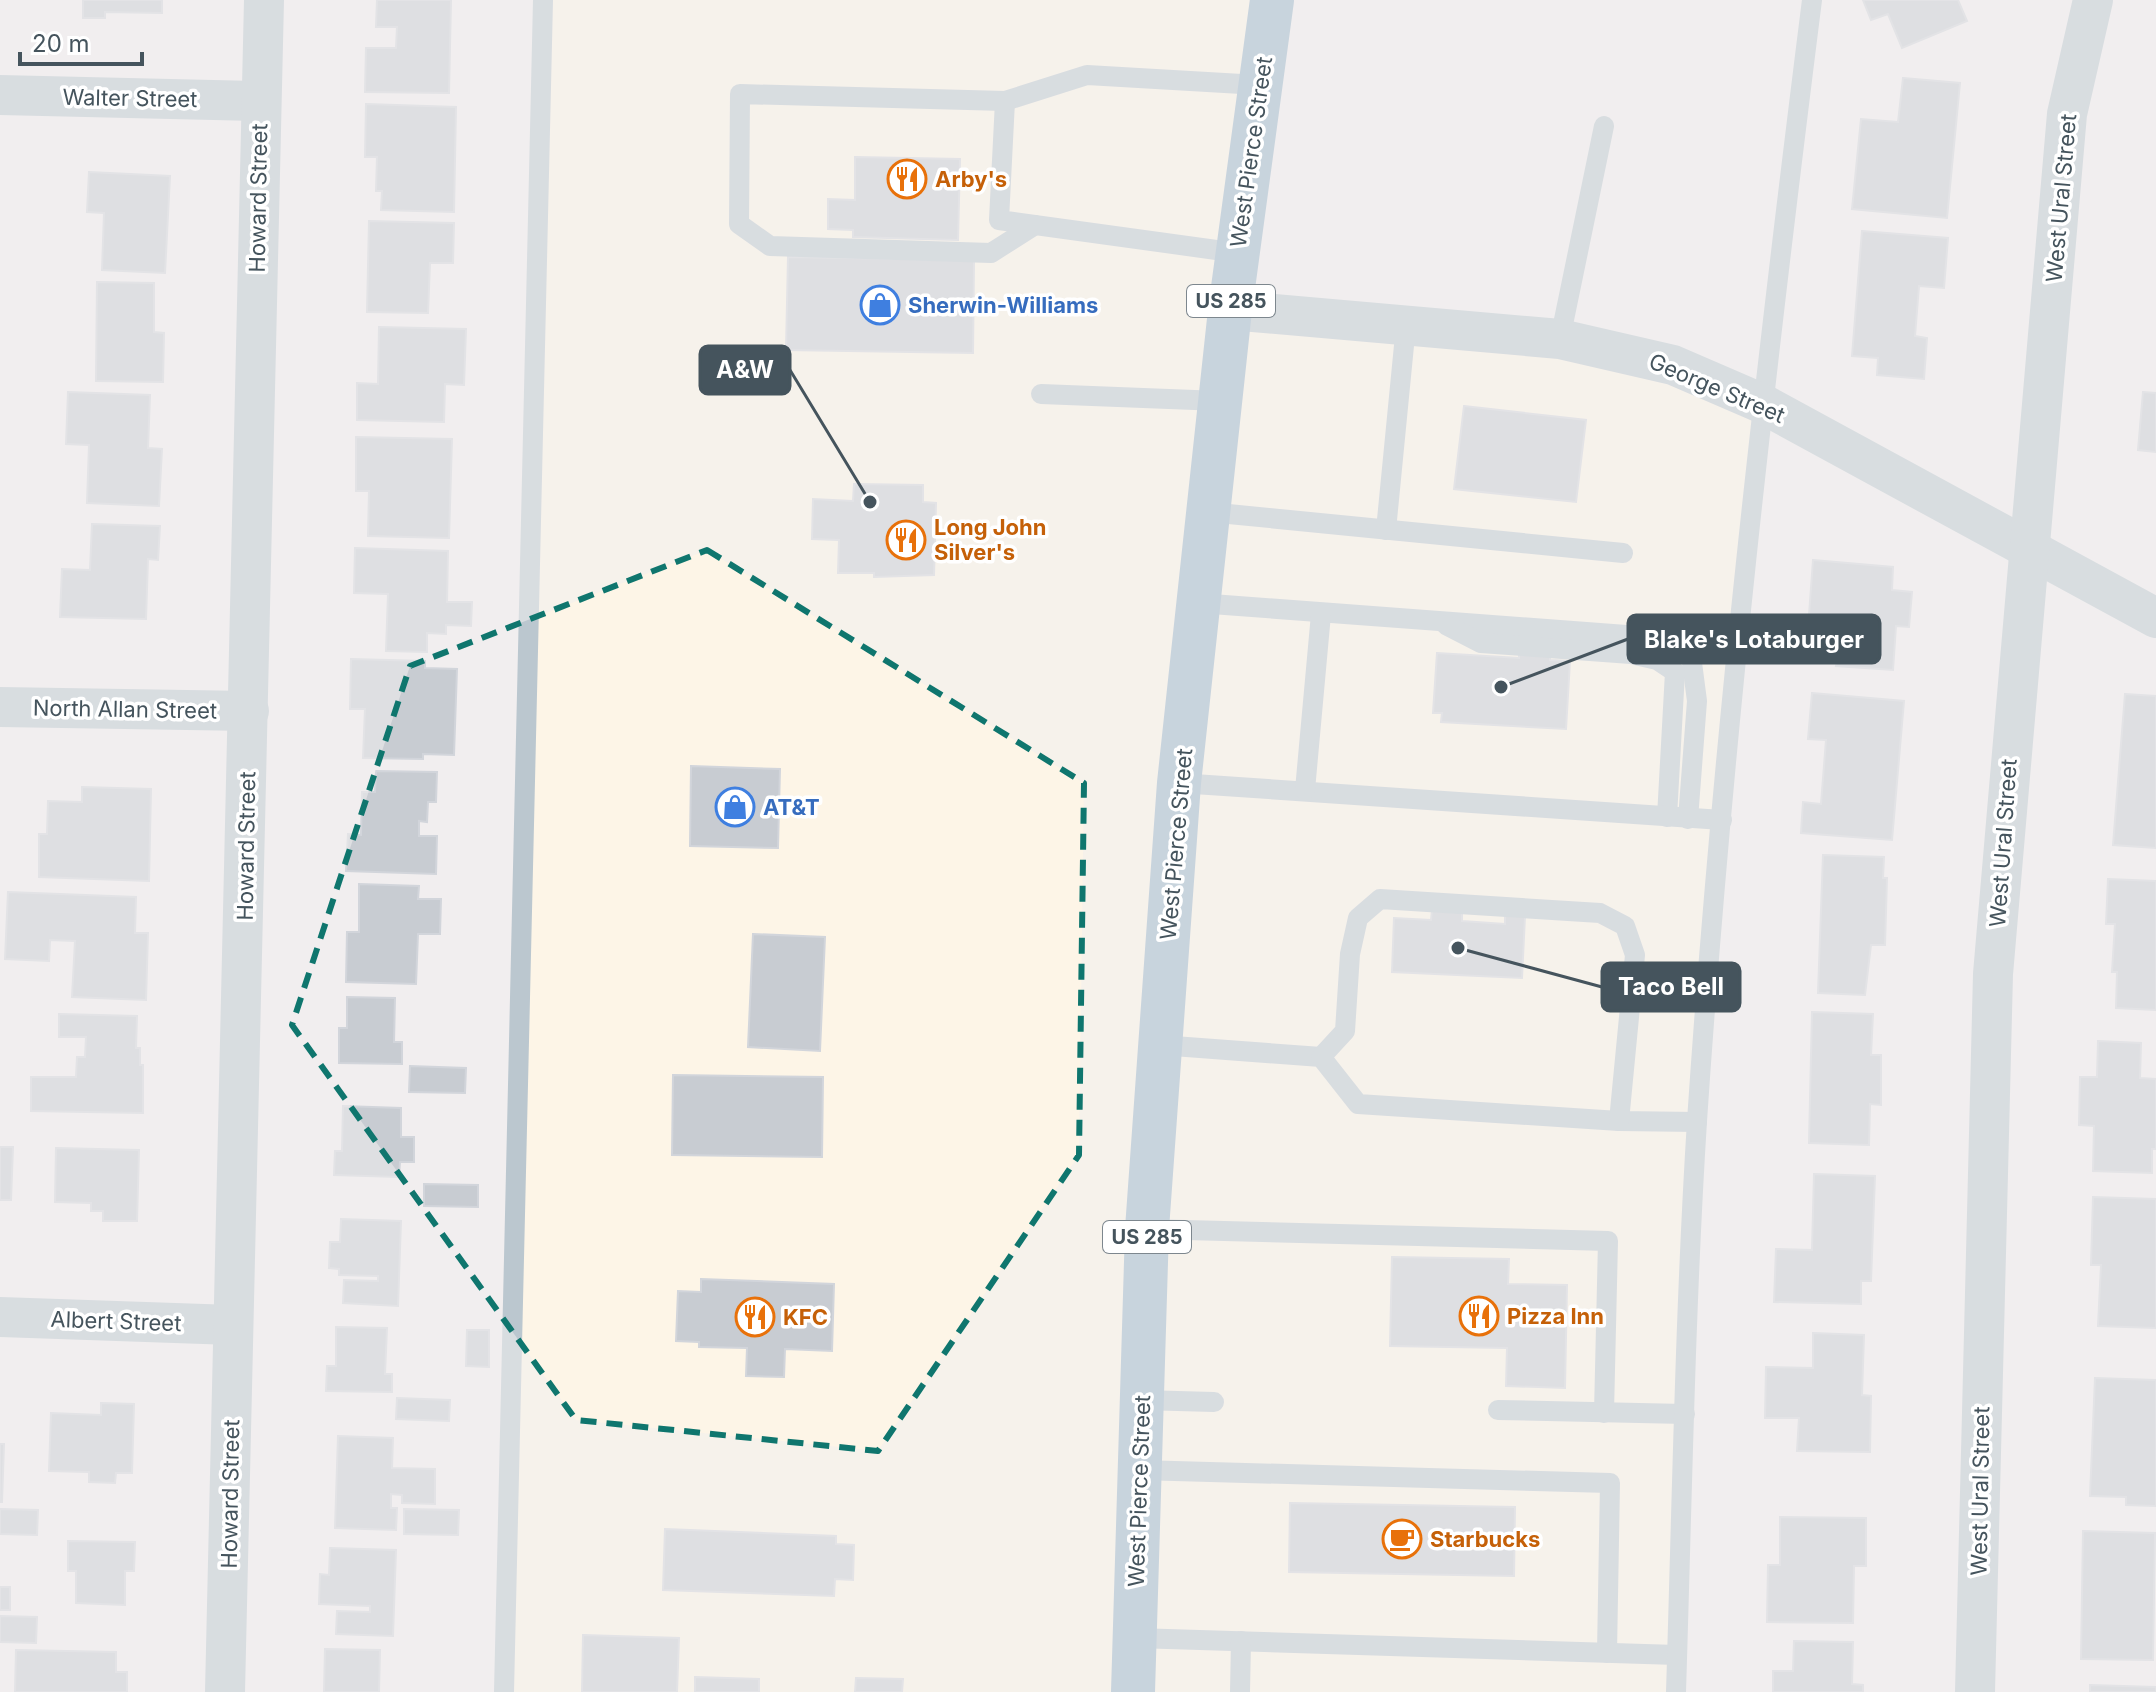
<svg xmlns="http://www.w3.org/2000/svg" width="2156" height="1692" font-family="Inter,sans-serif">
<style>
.commercial{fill:#fdf5e7}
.building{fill:#c8ccd2;stroke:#d2d5db;stroke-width:2}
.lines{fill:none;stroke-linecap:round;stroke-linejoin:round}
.service{stroke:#bbc7cf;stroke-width:20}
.minor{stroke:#bbc7cf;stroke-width:40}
.trunk{stroke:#98b3c8;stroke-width:44}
.marked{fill:none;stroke:#0f766e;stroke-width:6;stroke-dasharray:16 10;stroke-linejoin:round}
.labels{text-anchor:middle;stroke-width:7;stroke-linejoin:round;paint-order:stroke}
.shield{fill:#fff;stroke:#7d878e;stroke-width:2}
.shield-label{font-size:20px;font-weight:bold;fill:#45545d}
.street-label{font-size:22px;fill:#45545d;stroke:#fff}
.food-label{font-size:22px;font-weight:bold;fill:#c56008;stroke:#fff;text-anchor:start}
.shop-label{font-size:22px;font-weight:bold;fill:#366cbe;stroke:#fff;text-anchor:start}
.leader{fill:none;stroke:#45545d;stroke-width:3}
.callout-dot{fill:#45545d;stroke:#fff;stroke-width:3}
.callout{fill:#45545d;stroke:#45545d;stroke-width:3}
.callout-label{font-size:24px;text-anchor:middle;font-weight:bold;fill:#fff}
</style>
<rect width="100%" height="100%" fill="#f1eeef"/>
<polygon class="commercial" points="543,0 1272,0 1230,310 1470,330 1761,403 1722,820 1676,1692 504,1692"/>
<g class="building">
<polygon points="83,0 162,0 162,13 105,12 105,18 83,18"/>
<polygon points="377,0 451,0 449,93 365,92 366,48 396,48 397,27 376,27"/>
<polygon points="1863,0 1958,0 1967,21 1902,48 1888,14 1871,20"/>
<polygon points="1903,78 1960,83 1947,218 1852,209 1861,119 1898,122"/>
<polygon points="366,104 456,107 454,212 381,210 382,191 376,191 377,157 365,157"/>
<polygon points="855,157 960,159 958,240 853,237 853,230 828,229 828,199 855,200"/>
<polygon points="89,172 170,176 165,273 102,270 104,213 87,212"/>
<polygon points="369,221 454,223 453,263 430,263 428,313 367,312"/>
<polygon points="1862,231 1948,238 1944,288 1919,286 1915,336 1927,338 1924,379 1877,375 1878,358 1852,356"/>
<polygon points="788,257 974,260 973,353 786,350"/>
<polygon points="97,282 154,283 154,332 164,333 163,382 96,381"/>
<polygon points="379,327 466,329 464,385 445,384 444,422 357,420 357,383 378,384"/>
<polygon points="68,392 150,395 148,448 162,449 159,506 87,503 89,445 66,444"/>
<polygon points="2143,392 2156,393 2156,452 2138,450"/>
<polygon points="1464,406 1586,420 1576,502 1454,489"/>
<polygon points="356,437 452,439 449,538 368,536 369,491 356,491"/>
<polygon points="854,484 923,485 923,502 936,503 934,575 874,577 874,573 838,573 839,540 812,539 813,499 853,501"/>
<polygon points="92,524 160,526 158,560 148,559 146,619 60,617 62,569 90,570"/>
<polygon points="355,548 448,551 447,602 472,602 471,626 446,625 446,634 427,633 427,652 386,651 388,594 354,593"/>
<polygon points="1813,560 1893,567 1892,590 1912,592 1909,627 1896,626 1893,670 1836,666 1837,661 1813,660 1815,630 1808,629"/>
<polygon points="1437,653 1519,658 1519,653 1550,655 1550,660 1570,661 1566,729 1441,722 1442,713 1433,713"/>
<polygon points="351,659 425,661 425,668 457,669 454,755 423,754 423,759 363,758 365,709 350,709"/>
<polygon points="1812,693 1904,701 1892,840 1801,833 1803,802 1821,804 1826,740 1808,739"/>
<polygon points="2125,694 2156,696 2156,848 2113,845"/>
<polygon points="691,766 780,769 778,848 690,846"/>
<polygon points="376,771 437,772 436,802 428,802 427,822 419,821 419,836 437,836 436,874 346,871 348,834 361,835 362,792 375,792"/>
<polygon points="82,787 151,789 149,881 39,877 39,834 47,834 48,801 82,802"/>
<polygon points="1823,855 1884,857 1883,878 1887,878 1885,945 1871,945 1865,995 1818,993"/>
<polygon points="2108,879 2156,881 2156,1010 2116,1008 2117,972 2112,972 2115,924 2106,924"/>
<polygon points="359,884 419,886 418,899 441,899 440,934 418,934 416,984 346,982 347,932 359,932"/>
<polygon points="8,892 136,897 135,933 148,933 146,1000 72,997 75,941 50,940 49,961 5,959"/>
<polygon points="1432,910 1462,911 1462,921 1505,924 1505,915 1525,916 1522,978 1392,972 1394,918 1431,920"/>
<polygon points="753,934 825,937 820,1051 748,1047"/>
<polygon points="347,997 395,998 394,1042 402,1042 402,1064 339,1063 339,1028 347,1028"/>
<polygon points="1812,1012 1873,1014 1871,1055 1881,1055 1881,1105 1870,1104 1869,1145 1809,1143"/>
<polygon points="59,1014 137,1016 136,1048 140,1048 140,1065 143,1065 143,1113 31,1111 31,1077 76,1077 77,1057 85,1057 86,1037 59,1037"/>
<polygon points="2098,1041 2141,1043 2140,1078 2156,1079 2156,1149 2152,1149 2152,1173 2093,1171 2094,1126 2079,1125 2080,1077 2097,1077"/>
<polygon points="410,1066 466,1068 465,1093 409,1092"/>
<polygon points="673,1075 823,1077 822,1157 672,1155"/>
<polygon points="343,1106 401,1108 401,1137 414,1137 414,1162 400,1162 399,1177 334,1175 335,1151 342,1151"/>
<polygon points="0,1147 13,1147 11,1200 0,1200"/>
<polygon points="56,1148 139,1150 137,1221 103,1221 103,1211 91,1211 91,1203 55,1202"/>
<polygon points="1814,1174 1875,1176 1871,1281 1861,1281 1861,1304 1774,1302 1776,1249 1812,1250"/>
<polygon points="424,1184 478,1185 478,1207 424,1206"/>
<polygon points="2093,1197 2156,1199 2156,1328 2098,1326 2101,1265 2091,1265"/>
<polygon points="341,1219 401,1221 398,1306 343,1303 344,1280 378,1281 378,1276 339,1275 339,1269 329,1268 330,1242 340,1242"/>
<polygon points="1392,1257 1509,1259 1508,1284 1567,1285 1565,1388 1506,1386 1507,1348 1390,1346"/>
<polygon points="701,1279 834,1284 832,1351 785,1349 784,1377 746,1376 747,1348 699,1347 699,1342 676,1341 678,1291 701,1292"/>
<polygon points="336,1327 387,1328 385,1374 392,1374 392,1392 326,1391 327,1366 336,1366"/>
<polygon points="467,1330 489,1330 489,1367 466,1366"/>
<polygon points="1813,1333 1864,1335 1862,1395 1871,1396 1870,1452 1797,1451 1799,1418 1765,1418 1766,1367 1813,1368"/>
<polygon points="2095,1378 2156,1380 2156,1506 2126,1505 2126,1497 2090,1496"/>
<polygon points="397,1398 450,1400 449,1421 396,1419"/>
<polygon points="101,1403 134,1404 132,1473 116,1473 115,1483 89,1482 89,1472 49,1471 51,1413 101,1415"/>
<polygon points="338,1436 393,1438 392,1468 435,1469 435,1504 402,1503 402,1495 391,1494 391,1508 397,1508 396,1530 335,1528"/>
<polygon points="0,1444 4,1444 2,1502 0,1502"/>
<polygon points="1290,1503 1515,1507 1514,1576 1289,1572"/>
<polygon points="0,1509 38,1510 37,1535 0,1534"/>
<polygon points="404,1509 459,1510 458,1535 404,1534"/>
<polygon points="1780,1517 1866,1518 1866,1566 1854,1566 1853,1623 1767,1622 1768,1565 1780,1565"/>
<polygon points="665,1529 836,1536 836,1544 854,1545 853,1580 835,1579 834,1596 663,1590"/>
<polygon points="2083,1531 2155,1533 2153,1660 2081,1659"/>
<polygon points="68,1541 135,1542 134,1571 125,1571 125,1605 76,1603 76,1571 68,1571"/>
<polygon points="330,1548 396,1550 393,1636 336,1634 337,1611 370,1612 370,1606 319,1604 320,1574 329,1575"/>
<rect x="0" y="1587" width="10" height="23"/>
<polygon points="0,1616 37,1617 36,1643 0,1642"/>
<polygon points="583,1635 679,1638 677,1692 582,1692"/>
<polygon points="1794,1641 1853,1642 1852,1684 1863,1685 1863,1692 1773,1692 1773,1671 1793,1671"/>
<polygon points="325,1649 380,1650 379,1692 324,1692"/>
<polygon points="16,1650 116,1652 116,1672 127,1672 127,1692 15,1692"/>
<polygon points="695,1677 759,1679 759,1692 695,1692"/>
<polygon points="856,1678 903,1679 902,1692 855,1692"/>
<polygon points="2090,1685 2156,1687 2156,1692 2090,1692"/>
</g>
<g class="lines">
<g class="service">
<polyline points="1005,101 999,220 1238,253"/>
<polyline points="1035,225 991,253 770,246 739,224 740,94 1005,101 1087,75 1259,85"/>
<polyline points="1560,339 1604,126"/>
<polyline points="1041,394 1220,401"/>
<polyline points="1208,512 1623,553"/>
<polyline points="1386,530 1406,325"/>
<polyline points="1198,603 1666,638 1691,655 1697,701 1688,819"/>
<polyline points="1446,625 1481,643 1631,654 1657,660 1675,672 1667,817"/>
<polyline points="1179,783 1722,820"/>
<polyline points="1305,790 1321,614"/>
<polyline points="1160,1045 1321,1057 1358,1104 1619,1121 1697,1122"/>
<polyline points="1321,1057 1345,1031 1350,954 1358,918 1380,899 1600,913 1625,926 1635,955 1619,1121"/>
<polyline points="1147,1229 1608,1241 1604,1413"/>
<polyline points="1141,1400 1214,1402"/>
<polyline points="1498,1410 1685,1414"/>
<polyline points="1139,1470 1610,1483 1607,1653"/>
<polyline points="1135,1638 1677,1655"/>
<polyline points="504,1692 543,0"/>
<polyline points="1240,1692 1241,1641"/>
<path d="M1676 1692C1682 1502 1685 1311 1697 1121 1722 746 1765 373 1812 0"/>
</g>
<g class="minor">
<polyline points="0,95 260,101"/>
<polyline points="1230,310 1560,339 1673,365 1761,403 2156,618"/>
<polyline points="0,707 249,711"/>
<polyline points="0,1317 233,1325"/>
<polyline points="225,1692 264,0"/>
<polyline points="1975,1692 1993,974 2067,114 2093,0"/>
</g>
<polyline class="trunk" points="1133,1692 1147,1229 1179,783 1230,310 1272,0"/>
</g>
<path d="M0 0H2156V1692H0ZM707 550 1084 783 1079 1155 878 1451 576 1420 292 1025 410 666Z" fill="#f1eeef" fill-opacity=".55" fill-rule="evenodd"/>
<path class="marked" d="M707 550 1084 783 1079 1155 878 1451 576 1420 292 1025 410 666Z"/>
<defs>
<g id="restaurant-ring" transform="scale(2)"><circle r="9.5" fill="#fff" stroke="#e8710a" stroke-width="1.5"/><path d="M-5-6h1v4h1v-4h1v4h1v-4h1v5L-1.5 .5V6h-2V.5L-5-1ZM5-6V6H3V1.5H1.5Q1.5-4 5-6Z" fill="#e8710a"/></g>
<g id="shop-ring" transform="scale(2)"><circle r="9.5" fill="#fff" stroke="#3f7fe0" stroke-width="1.5"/><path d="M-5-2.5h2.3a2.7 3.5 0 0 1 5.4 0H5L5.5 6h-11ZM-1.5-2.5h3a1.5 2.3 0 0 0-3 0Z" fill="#3f7fe0"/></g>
<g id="cafe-ring" transform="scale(2)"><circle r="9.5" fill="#fff" stroke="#e8710a" stroke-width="1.5"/><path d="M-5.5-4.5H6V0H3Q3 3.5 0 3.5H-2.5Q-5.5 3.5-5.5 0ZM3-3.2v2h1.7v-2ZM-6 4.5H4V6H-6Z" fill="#e8710a"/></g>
</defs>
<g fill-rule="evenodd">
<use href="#restaurant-ring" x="907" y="179"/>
<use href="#shop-ring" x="880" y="305"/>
<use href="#restaurant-ring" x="906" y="540"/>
<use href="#shop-ring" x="735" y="807"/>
<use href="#restaurant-ring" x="1479" y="1316"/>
<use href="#restaurant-ring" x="755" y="1317"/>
<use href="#cafe-ring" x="1402" y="1539"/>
</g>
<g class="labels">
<g class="shield">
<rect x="1187" y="285" width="88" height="32" rx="6"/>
<rect x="1103" y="1221" width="88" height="32" rx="6"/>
</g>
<g class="shield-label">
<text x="1231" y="308">US 285</text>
<text x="1147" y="1244">US 285</text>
</g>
<g class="street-label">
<text transform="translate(130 98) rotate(1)" y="8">Walter Street</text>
<text transform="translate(1251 152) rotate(-82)" y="8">West Pierce Street</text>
<text transform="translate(258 198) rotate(-89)" y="8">Howard Street</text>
<text transform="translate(2061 198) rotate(-85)" y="8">West Ural Street</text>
<text transform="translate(1717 388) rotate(23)" y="8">George Street</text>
<text transform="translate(125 709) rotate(1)" y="8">North Allan Street</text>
<text transform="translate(2003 843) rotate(-86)" y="8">West Ural Street</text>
<text transform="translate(1176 844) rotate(-85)" y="8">West Pierce Street</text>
<text transform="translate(246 846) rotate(-89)" y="8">Howard Street</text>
<text transform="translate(116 1321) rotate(2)" y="8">Albert Street</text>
<text transform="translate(1139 1491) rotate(-88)" y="8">West Pierce Street</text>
<text transform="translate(1980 1491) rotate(-89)" y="8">West Ural Street</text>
<text transform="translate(230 1494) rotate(-89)" y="8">Howard Street</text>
</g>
<g class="food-label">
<text x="935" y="187">Arby's</text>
<text x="934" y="535">Long John<tspan x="934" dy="25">Silver's</tspan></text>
<text x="1507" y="1324">Pizza Inn</text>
<text x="783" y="1325">KFC</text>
<text x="1430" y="1547">Starbucks</text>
</g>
<g class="shop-label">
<text x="908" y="313">Sherwin-Williams</text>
<text x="763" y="815">AT&amp;T</text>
</g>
</g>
<path class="leader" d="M870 502L790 370M1501 687L1628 639M1458 948L1602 987"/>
<g class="callout-dot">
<circle cx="870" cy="502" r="8"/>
<circle cx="1501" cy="687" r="8"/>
<circle cx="1458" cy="948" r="8"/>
</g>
<g class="callout">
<rect x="700" y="346" width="90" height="48" rx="8"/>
<rect x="1628" y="615" width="252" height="48" rx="8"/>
<rect x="1602" y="963" width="138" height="48" rx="8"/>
</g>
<g class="callout-label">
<text x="745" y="378">A&amp;W</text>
<text x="1754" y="648">Blake's Lotaburger</text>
<text x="1671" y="995">Taco Bell</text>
</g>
<path d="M20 52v12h122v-12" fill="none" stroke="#45545d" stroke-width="4"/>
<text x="32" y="52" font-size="24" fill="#45545d" stroke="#ffffff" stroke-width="6" paint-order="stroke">20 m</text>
</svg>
